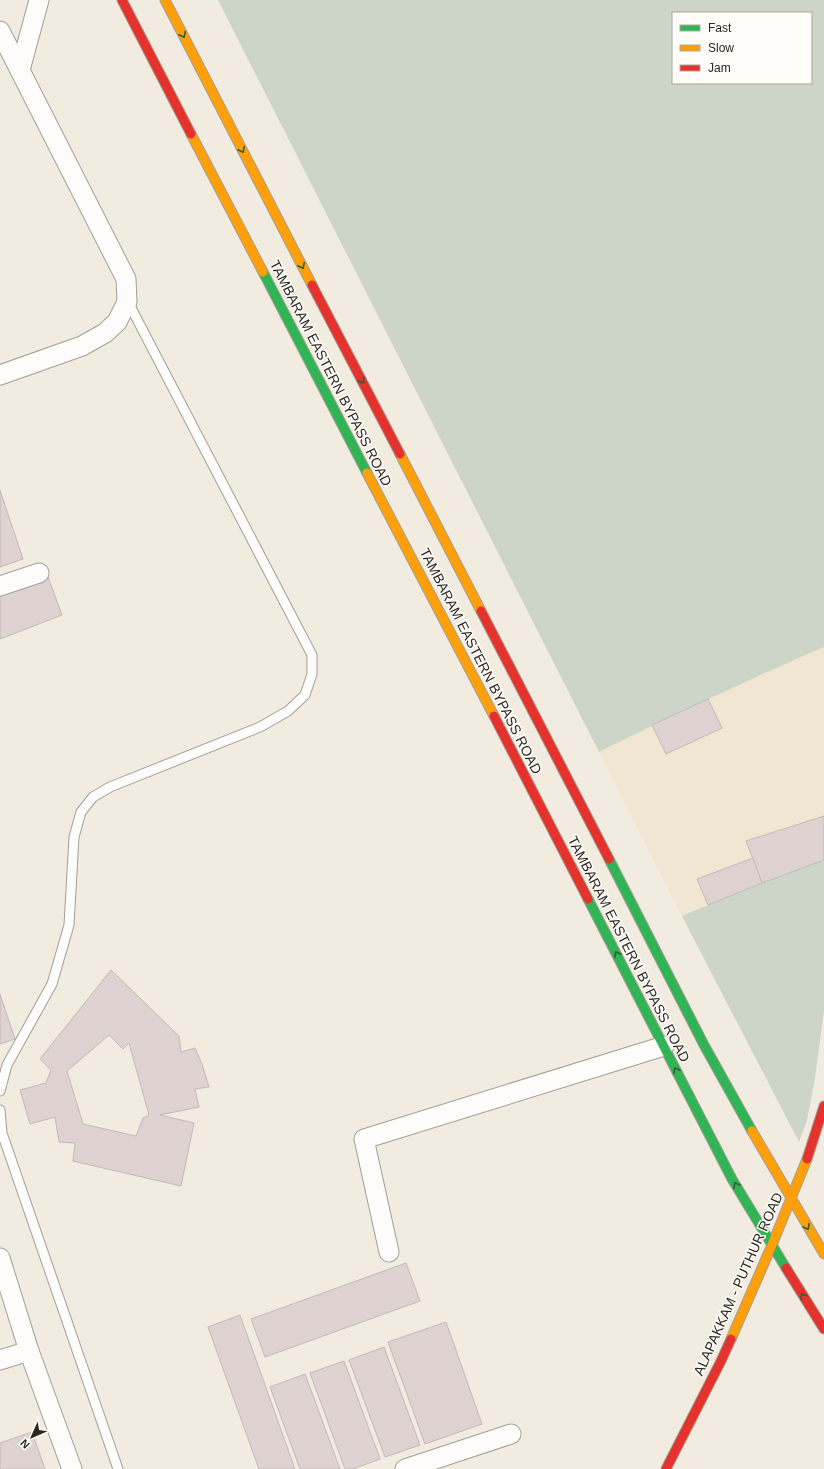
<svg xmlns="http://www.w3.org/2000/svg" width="824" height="1469" font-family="Helvetica,sans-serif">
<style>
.built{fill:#f1e6d2}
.green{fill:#cdd4c8;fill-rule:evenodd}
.building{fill:#ded3d1;stroke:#c1bab6;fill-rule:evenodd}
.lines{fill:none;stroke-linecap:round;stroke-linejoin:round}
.lane-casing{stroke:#a39f96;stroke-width:11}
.street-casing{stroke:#a39f96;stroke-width:21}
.fast-casing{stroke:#a39f96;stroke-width:11}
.slow-casing{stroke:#a39f96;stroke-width:11}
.jam-casing{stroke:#a39f96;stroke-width:11}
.lane{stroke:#fdfcfa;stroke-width:9}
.street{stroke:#fdfcfa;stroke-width:19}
.fast{stroke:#30b455;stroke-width:9}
.slow{stroke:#ff9f0a;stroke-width:9}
.jam{stroke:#e5322d;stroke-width:9}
.oneway{stroke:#2e5f35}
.labels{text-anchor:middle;stroke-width:3;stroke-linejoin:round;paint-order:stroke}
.street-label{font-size:14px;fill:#2c2720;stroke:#fefcf8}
</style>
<rect width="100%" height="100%" fill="#f2ebe0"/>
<polygon class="built" points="824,647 824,860 762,883 682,916 599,752 652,725 756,676"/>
<g class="green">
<path d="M218 0H824V647C748 680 673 715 599 752ZM673 13H811V83H673Z"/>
<polygon points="824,860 824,1010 815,1078 807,1120 799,1142 682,916 762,883"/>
</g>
<g class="building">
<polygon points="0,490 23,559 0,567"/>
<polygon points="48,577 62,615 0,639 0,595"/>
<polygon points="708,699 722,728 666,754 652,725"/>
<polygon points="824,816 824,860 762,883 746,841"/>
<polygon points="753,858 762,883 708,905 697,879"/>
<path d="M111 970 179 1036 181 1052 195 1048 202 1064 209 1087 195 1089 199 1107 160 1115 194 1123 181 1186 73 1161 75 1143 59 1142 55 1117 30 1124 20 1090 46 1083 51 1070 40 1059ZM109 1035 123 1049 129 1043 149 1115 143 1118 136 1136 83 1124 67 1071Z"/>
<polygon points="0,994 15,1039 0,1044"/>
<polygon points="406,1263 420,1301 265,1357 251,1319"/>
<polygon points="240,1315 295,1469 259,1469 208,1327"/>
<polygon points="446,1322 482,1424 425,1444 388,1342"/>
<polygon points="384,1347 420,1445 385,1457 349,1360"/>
<polygon points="344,1361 380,1459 353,1469 345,1469 310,1373"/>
<polygon points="305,1374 340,1469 300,1469 270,1387"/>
<polygon points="32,1432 45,1469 0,1469 0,1443"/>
</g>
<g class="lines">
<g class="lane-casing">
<g id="lane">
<polyline points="0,1091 7,1065 52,984 69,925 74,837 81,812 93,797 110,787 260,727 288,711 305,695 312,674 312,655 128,302"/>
<polyline points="0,1110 2,1133 118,1469"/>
</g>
</g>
<g class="street-casing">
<g id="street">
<polyline points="0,31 126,279 127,302 117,322 105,333 82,346 0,375"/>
<polyline points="20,70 39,0"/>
<polyline points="0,586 39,573"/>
<polyline points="389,1252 364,1139 664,1046"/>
<polyline points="0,1258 29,1351 72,1469"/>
<polyline points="0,1360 29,1351"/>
<polyline points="405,1469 511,1434"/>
</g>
</g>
<g class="fast-casing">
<g id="fast">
<polyline points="263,272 367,473"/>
<polyline points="609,859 704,1045 752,1131"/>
<polyline points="588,899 732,1179 786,1268"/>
</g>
</g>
<g class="slow-casing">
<g id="slow">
<polyline points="165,0 312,285"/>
<polyline points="191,134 263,272"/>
<polyline points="400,454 481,611"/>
<polyline points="367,473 494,716"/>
<polyline points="752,1131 824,1254"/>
<polyline points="731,1339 772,1245 807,1159"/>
</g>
</g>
<g class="jam-casing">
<g id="jam">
<polyline points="122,0 191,134"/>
<polyline points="312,285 400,454"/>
<polyline points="481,611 609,859"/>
<polyline points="494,716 588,899"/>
<polyline points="807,1159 824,1106"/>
<polyline points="786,1268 824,1329"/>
<polyline points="666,1469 721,1361 731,1339"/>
</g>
</g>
<use href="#lane" class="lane"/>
<use href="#street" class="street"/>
<use href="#fast" class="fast"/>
<use href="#slow" class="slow"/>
<use href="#jam" class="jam"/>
</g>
<defs><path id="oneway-chevron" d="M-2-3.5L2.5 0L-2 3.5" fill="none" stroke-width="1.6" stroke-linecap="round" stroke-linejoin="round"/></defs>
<g class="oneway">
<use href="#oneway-chevron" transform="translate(183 35) rotate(63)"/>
<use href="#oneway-chevron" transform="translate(242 150) rotate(63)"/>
<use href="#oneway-chevron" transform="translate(302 266) rotate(63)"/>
<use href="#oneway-chevron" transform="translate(362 381) rotate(63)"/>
<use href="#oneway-chevron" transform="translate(617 954) rotate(-117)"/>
<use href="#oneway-chevron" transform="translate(676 1070) rotate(-117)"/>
<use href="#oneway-chevron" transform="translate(736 1185) rotate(-121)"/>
<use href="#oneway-chevron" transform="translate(807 1227) rotate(60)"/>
<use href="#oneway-chevron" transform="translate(803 1296) rotate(-123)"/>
</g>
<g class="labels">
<g class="street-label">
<text transform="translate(331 373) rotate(63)" y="5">TAMBARAM EASTERN BYPASS ROAD</text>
<text transform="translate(481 661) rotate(63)" y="5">TAMBARAM EASTERN BYPASS ROAD</text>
<text transform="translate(629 949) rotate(63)" y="5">TAMBARAM EASTERN BYPASS ROAD</text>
<text transform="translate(738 1284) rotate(-66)" y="5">ALAPAKKAM - PUTHUR ROAD</text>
</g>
</g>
<rect x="672" y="12" width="140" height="72" fill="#fefcf8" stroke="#aaa7a2"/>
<rect x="680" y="25" width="20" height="6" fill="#30b455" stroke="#aaa7a2"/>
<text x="708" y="32" font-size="12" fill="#2c2720">Fast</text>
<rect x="680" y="45" width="20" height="6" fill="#ff9f0a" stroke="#aaa7a2"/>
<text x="708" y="52" font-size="12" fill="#2c2720">Slow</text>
<rect x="680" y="65" width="20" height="6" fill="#e5322d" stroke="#aaa7a2"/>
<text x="708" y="72" font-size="12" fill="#2c2720">Jam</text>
<g transform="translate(32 1437) rotate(225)" stroke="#fefcf8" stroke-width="3" paint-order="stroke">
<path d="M0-3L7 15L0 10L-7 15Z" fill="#2c2720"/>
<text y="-6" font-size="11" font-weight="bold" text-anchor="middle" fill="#2c2720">N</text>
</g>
</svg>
